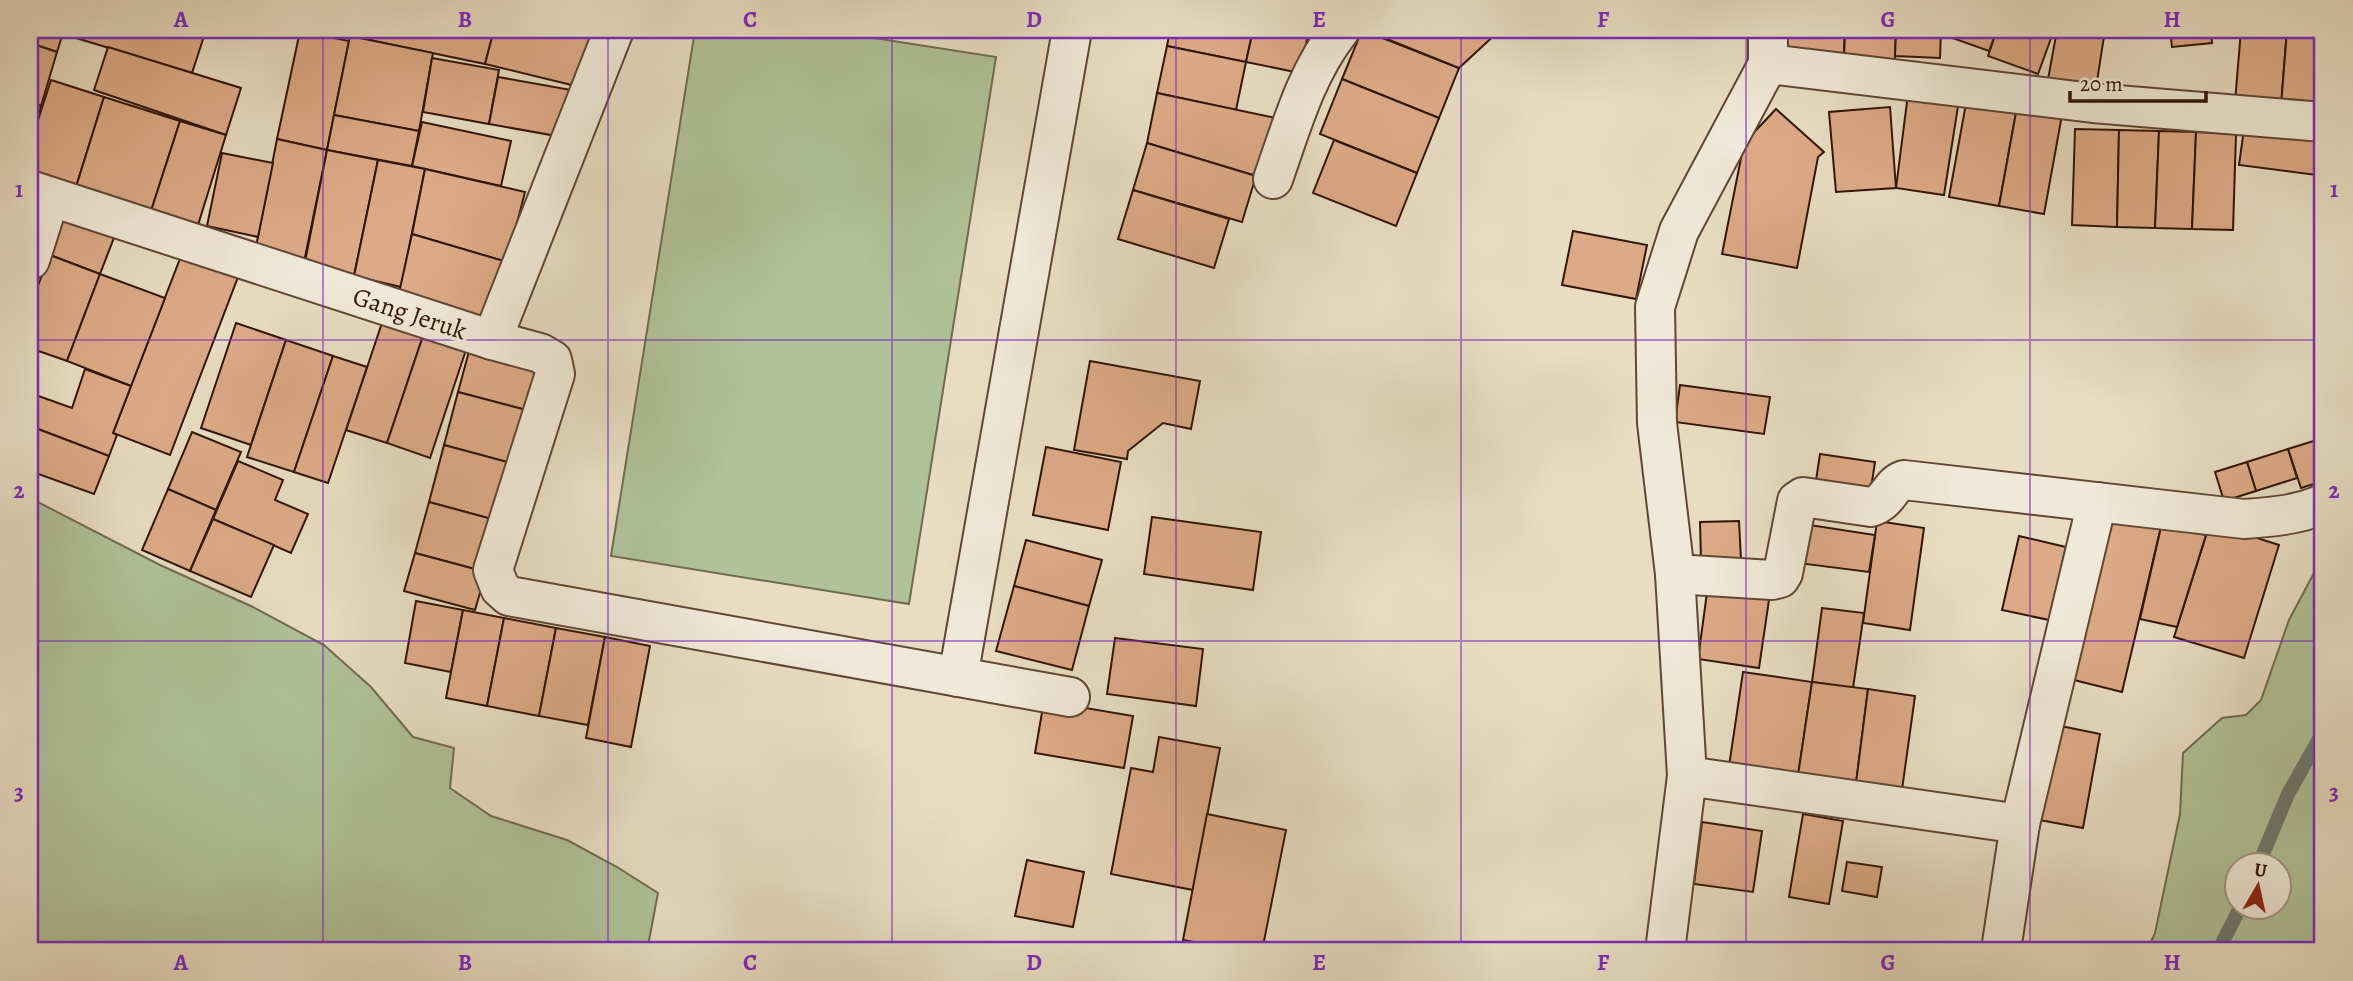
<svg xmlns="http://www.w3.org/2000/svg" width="2353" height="981" font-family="Alegreya,serif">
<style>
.green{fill:#b0c297;stroke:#716c4e;stroke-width:2;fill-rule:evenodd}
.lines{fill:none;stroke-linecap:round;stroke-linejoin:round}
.stream{stroke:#6f796f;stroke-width:14}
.building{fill:#dcaa86;stroke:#321506;stroke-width:2}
.minor-casing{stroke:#604735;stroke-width:42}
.minor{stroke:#f0e9d7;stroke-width:38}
.grid{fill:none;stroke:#7b2cbf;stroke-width:2;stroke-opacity:0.55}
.labels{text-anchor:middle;stroke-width:7;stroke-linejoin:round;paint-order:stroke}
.street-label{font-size:26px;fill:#321506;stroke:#f0e9d7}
.neatline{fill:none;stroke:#7b2cbf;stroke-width:2.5}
.grid-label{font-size:23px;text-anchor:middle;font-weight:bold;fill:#7b2cbf}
</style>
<rect width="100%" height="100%" fill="#e8ddc2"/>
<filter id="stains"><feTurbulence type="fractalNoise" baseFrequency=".00286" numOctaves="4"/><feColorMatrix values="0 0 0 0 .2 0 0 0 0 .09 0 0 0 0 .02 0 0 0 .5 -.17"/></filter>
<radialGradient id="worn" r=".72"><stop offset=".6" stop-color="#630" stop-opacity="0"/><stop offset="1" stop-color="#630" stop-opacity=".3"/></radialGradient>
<g class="green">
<polygon points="695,30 823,30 996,57 909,604 611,556"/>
<polygon points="30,498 160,565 253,607 324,645 371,687 413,737 454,748 450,788 491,816 567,840 617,867 658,893 647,951 30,951"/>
<path d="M2323 556V951H2147L2155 933 2180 814 2183 753 2222 718 2246 715 2261 700 2289 620ZM2238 866H2280V908H2238Z"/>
</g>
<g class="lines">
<g class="stream">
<polyline points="2258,866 2288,794 2323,732"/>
<polyline points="2218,951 2240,908"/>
</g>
</g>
<g class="building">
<polygon points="30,30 64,30 57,52 30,43"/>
<polygon points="79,30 206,30 192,73 76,38"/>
<polygon points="352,30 494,30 485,64 350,36"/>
<polygon points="494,30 572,30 597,36 584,88 485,64"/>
<polygon points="1170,30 1253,30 1246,62 1167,46"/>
<polygon points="1253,30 1309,30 1300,73 1246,62"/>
<polygon points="1362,30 1459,68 1439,118 1342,79"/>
<polygon points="1391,30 1500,30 1459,68 1387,39"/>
<polygon points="1779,30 1845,30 1844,53 1778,51"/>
<polygon points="1845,30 1896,30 1895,63 1844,61"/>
<polygon points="1896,30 1941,30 1940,58 1895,56"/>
<polygon points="1943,30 1997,30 1989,51 1941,34"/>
<polygon points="1997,30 2054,30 2038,74 1988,56"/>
<polygon points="2057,30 2105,30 2095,94 2047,85"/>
<polygon points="2170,30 2211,30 2212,43 2172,47"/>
<polygon points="2241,30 2287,30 2281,106 2235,102"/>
<polygon points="2287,30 2323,30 2323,109 2281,106"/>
<polygon points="300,31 349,41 327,150 277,139"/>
<polygon points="350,36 433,53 419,131 334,115"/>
<polygon points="30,43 57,52 41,106 30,102"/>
<polygon points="1167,46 1246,62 1236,110 1157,93"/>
<polygon points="108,47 241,88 226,135 94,90"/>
<polygon points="432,58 499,70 489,124 423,112"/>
<polygon points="498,77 571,90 562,137 489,124"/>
<polygon points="1342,79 1439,118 1417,173 1320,134"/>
<polygon points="51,80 104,97 76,187 30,172 30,145"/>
<polygon points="1157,93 1276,118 1256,176 1147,143"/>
<polygon points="1908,94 1959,100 1944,195 1896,188"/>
<polygon points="104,97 180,121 151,211 76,187"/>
<polygon points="1967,98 2017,107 1999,206 1949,197"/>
<polygon points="30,103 41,106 30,143"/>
<polygon points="1890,107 1896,188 1836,192 1829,112"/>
<polygon points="2017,107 2062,115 2044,214 1999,206"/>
<polygon points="1776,109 1824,152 1818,157 1797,268 1722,254 1744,143"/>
<polygon points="334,115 419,131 412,166 327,150"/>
<polygon points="180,121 226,135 198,225 151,211"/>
<polygon points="422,122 511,141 501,186 412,166"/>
<polygon points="2075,129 2119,130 2117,227 2072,225"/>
<polygon points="2244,129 2320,138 2316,175 2239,165"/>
<polygon points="2119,130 2159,131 2155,228 2117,227"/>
<polygon points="2159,131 2196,132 2192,229 2155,228"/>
<polygon points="2196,132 2236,134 2233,230 2192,229"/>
<polygon points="277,139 327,150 303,267 254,257"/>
<polygon points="1334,140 1417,173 1396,226 1313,193"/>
<polygon points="1147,143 1256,176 1242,222 1133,190"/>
<polygon points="327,150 378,160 354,276 304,267"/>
<polygon points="222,153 273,163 258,237 207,226"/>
<polygon points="378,160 425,169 401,287 354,276"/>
<polygon points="425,169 525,192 507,262 412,234"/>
<polygon points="1133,190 1229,219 1214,268 1118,239"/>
<polygon points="64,216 115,235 100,274 50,255"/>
<polygon points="1573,231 1647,245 1636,299 1562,285"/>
<polygon points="412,234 507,262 482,331 397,302"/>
<polygon points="50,255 100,274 67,361 30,348 30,306"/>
<polygon points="181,256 238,277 170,455 113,433"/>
<polygon points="100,274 165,298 131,386 67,361"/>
<polygon points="384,317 423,336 387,443 346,430"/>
<polygon points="236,323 286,340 251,445 201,428"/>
<polygon points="423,336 466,350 430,458 387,443"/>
<polygon points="286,340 333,356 294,472 247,457"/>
<polygon points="471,344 543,363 530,411 458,392"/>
<polygon points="333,356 367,367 328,483 294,472"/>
<polygon points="1090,361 1200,381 1191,429 1163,423 1128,451 1127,459 1074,450"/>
<polygon points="85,369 131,386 113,433 117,435 109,456 30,426 30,393 72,408"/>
<polygon points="1680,385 1770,397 1764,434 1675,422"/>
<polygon points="458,392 530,411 515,464 444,445"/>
<polygon points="30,426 109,456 94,494 30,471"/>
<polygon points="192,432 241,452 216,510 168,489"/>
<polygon points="2323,438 2323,481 2301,488 2288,449"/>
<polygon points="444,445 515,464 499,521 429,502"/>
<polygon points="1046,447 1121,462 1108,530 1033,515"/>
<polygon points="2288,449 2297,478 2256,491 2247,462"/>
<polygon points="1820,454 1875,462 1870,495 1815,487"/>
<polygon points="238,461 283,480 275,500 308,514 291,553 213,519"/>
<polygon points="2247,462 2256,491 2224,501 2215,472"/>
<polygon points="168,489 216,510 190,571 142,550"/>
<polygon points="429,502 499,521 486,572 415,553"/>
<polygon points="2112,515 2161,527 2122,692 2074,680"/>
<polygon points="1152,517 1261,532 1253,590 1144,574"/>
<polygon points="213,519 274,545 251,597 190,571"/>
<polygon points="1739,521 1741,560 1701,560 1700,522"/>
<polygon points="1877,521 1924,528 1910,630 1863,623"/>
<polygon points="2210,523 2279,545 2244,658 2174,637"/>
<polygon points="1803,524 1875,535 1869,572 1798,563"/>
<polygon points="2161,527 2206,535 2177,627 2140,619"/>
<polygon points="2019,536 2066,547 2049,620 2002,610"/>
<polygon points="1026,540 1102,560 1089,606 1014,586"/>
<polygon points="415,553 486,572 475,610 404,591"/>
<polygon points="1708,585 1770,593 1759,668 1698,659"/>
<polygon points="1014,586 1089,606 1072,670 996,651"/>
<polygon points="416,601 463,610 451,672 405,663"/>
<polygon points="1822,608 1864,613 1853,688 1812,682"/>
<polygon points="463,610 504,618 487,706 446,698"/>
<polygon points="504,618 556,628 539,716 487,706"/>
<polygon points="556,628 605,637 588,725 539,716"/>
<polygon points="605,637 650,646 631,747 586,738"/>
<polygon points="1115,638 1203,649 1196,706 1107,694"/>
<polygon points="1743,672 1812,682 1797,782 1728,773"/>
<polygon points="1812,682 1868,689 1855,791 1797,782"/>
<polygon points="1868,689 1915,696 1901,797 1855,791"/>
<polygon points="1044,701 1133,716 1124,768 1035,753"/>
<polygon points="2056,725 2100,734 2083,828 2039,820"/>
<polygon points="1159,737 1220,748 1193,890 1111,874 1131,768 1153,772"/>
<polygon points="1207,814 1286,830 1262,951 1242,951 1183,940"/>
<polygon points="1803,814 1843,821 1829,904 1789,897"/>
<polygon points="1702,822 1762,831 1753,892 1694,884"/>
<polygon points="1027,860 1084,872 1073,927 1015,916"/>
<polygon points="1847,862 1882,867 1877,897 1842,891"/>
</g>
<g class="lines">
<g class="minor-casing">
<g id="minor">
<polyline points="1768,64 2093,103 2323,122"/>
<path d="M1273 179C1291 128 1306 73 1340 30"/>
<polyline points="30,190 492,340 540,353 552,360 555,374 493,570 500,588 509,596 1070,697"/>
<polyline points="30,260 50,197"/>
<polyline points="492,340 614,30"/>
<path d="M1675 574 1772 580 1780 578 1783 573 1797 501 1803 497 1871 507C1890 501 1889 485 1904 480L2244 519C2272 517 2298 515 2323 504"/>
<polyline points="958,677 1072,30"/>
<polyline points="1687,776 2020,824"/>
<polyline points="2001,950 2020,824 2097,502"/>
<polyline points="1665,951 1687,776 1675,574 1657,423 1655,307 1679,231 1768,64 1768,30"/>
</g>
</g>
<use href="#minor" class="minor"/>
</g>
<path class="grid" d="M323 30V951M608 30V951M892 30V951M1176 30V951M1461 30V951M1746 30V951M2030 30V951M30 340H2323M30 641H2323"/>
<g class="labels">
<g class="street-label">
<text transform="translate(410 313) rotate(18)" y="9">Gang Jeruk</text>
</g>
</g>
<rect width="2353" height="981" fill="none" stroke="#e8ddc2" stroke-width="77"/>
<g transform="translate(2258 886) rotate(9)"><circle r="33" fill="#f0e9d7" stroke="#a49483" stroke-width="2"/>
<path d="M0-5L12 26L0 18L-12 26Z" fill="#8f2418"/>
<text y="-10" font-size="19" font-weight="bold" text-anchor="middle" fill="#321506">U</text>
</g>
<path d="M2070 91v10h136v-10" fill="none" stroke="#321506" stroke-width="3.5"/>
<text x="2080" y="91" font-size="21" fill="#321506" stroke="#f0e9d7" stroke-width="5" paint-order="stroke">20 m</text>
<rect x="38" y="38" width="2276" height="904" class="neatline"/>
<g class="grid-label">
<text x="181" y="27">A</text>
<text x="465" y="27">B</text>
<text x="750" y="27">C</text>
<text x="1034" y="27">D</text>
<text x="1319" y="27">E</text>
<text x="1603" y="27">F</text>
<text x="1888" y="27">G</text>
<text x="2172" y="27">H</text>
<text x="19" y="197">1</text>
<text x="2334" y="197">1</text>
<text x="19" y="498">2</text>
<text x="2334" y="498">2</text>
<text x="19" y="800">3</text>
<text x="2334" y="800">3</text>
<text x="181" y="970">A</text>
<text x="465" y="970">B</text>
<text x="750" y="970">C</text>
<text x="1034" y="970">D</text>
<text x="1319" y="970">E</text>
<text x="1603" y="970">F</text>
<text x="1888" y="970">G</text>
<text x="2172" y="970">H</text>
</g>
<rect width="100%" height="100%" filter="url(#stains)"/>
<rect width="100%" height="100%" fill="url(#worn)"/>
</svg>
